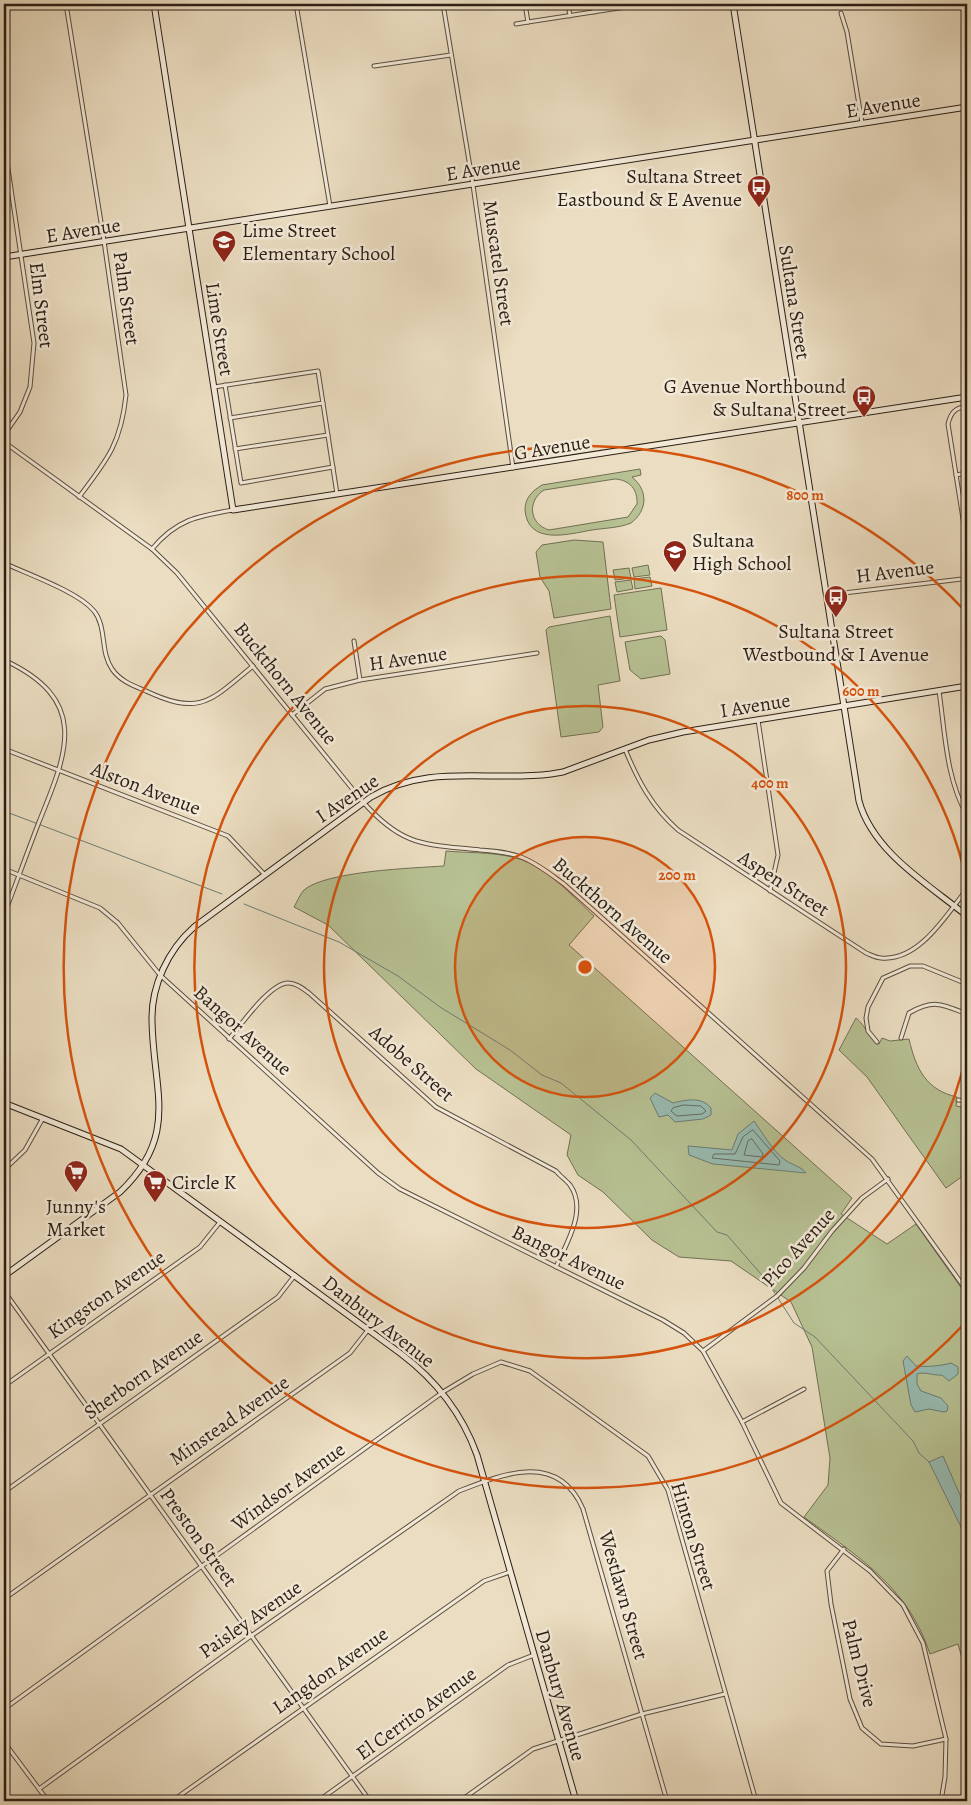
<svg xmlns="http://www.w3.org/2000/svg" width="971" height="1805" font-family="Alegreya,serif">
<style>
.green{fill:#b7c193;stroke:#717054;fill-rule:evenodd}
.water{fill:#98bcb2;stroke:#6c7d73}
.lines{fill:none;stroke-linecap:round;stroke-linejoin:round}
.shore{stroke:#626d64;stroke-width:1}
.stream{stroke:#6c7d73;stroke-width:1}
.street-casing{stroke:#5b4e40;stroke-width:5}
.secondary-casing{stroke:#2b1e15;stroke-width:7}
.street{stroke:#f2e9d7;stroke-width:3}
.secondary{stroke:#f2e9d7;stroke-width:5}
.ring{fill:none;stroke:#d5530d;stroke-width:2.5}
.labels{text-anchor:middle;stroke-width:5;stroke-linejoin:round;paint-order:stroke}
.street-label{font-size:20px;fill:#2b1e15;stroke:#f2e9d7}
.poi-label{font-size:20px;fill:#2b1e15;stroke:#f2e9d7;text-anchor:start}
.centre{fill:#d5530d;stroke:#f2e9d7;stroke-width:2.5}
.ring-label{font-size:15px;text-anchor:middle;font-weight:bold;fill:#d5530d;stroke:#f2e9d7;stroke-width:5;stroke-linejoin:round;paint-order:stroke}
</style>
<rect width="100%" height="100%" fill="#ebddc1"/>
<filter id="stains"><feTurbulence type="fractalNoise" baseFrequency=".004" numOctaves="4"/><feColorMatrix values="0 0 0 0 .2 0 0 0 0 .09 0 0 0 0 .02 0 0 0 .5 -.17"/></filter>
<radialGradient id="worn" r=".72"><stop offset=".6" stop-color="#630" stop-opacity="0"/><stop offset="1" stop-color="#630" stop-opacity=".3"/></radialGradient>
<g class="green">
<path d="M640 469 641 475 632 477C649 491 647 511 631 523 619 528 605 528 592 530 569 534 528 546 525 510 525 498 532 491 542 485ZM615 479C630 480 638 490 637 504L628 517 549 530C529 524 527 501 544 490Z"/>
<polygon points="574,540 603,542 611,609 554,618 549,591 540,577 536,552 542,545"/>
<polygon points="648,565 650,575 634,577 632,568"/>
<polygon points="629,568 631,578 615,580 613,570"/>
<polygon points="650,577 652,586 635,589 634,579"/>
<polygon points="631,580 633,589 617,592 615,582"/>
<polygon points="661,588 667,630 620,637 614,595"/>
<polygon points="610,616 620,681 598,685 603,727 599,732 561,737 546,630 549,627"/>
<polygon points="661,636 665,640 670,674 641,679 630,670 625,642"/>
<path d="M446 851C468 853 491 852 512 857 545 864 570 894 594 916L569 945 852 1198 841 1214 887 1244 916 1224 967 1296V1676L958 1644 930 1654C926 1643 922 1632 916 1622 892 1577 845 1547 804 1517L828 1485 830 1458 812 1347 791 1302 731 1261 679 1257 652 1240 603 1192 578 1175 567 1155 571 1135 476 1069 328 925 294 907C297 902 300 894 304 890 326 871 414 868 444 866Z"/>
<path d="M856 1018C866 1026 868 1037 879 1044L882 1038 890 1041 909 1039C916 1069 926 1090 957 1097L956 1106 967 1108V1173L946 1188 867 1077 839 1050Z"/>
</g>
<g class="water">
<path d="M655 1093 673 1103C686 1100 701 1096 711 1108V1115L703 1119 675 1122 668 1115 659 1117 650 1098Z"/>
<path d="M754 1121C764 1135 772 1150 785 1160 792 1165 801 1166 806 1173L713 1164 689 1155 688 1146 732 1150 738 1134Z"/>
<path d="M907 1356 916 1366C928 1367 940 1366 951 1363L958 1367V1374L949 1381 942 1375C933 1376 925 1371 917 1374V1384L921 1391 941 1398 948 1406 947 1411 944 1412 929 1409 915 1412 911 1405 903 1361Z"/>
<polygon points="943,1456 967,1511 967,1539 929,1462"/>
</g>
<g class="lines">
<g class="shore">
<polygon points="684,1105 701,1106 706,1111 702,1114 677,1116 671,1111 673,1108"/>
<polygon points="753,1130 780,1161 779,1165 712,1158 714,1154 735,1154 743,1137"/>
<polygon points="752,1139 763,1154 762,1157 744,1155 748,1141"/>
</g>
<g class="stream">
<polyline points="4,811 222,894"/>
<polyline points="244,904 339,942 398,976 440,1007 510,1050 542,1075 561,1083 631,1140 717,1232 727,1235 767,1281 794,1323 815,1337 913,1441 919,1453 929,1462"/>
</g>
<g class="street-casing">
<g id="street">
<path d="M66 4 104 241 126 395C121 443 108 459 79 497"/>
<polyline points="296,4 330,206"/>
<polyline points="443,4 473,185 513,468"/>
<polyline points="568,4 570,16"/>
<polyline points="593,4 594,12"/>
<polyline points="841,13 847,32 862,123"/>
<polyline points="528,22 645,4"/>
<polyline points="516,24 528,22 525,4"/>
<polyline points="374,66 451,55"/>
<polyline points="4,142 34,343 30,387 20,412 4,435"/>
<polyline points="225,385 241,483 333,467"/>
<polyline points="214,387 318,371 337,494"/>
<path d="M967 406C955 408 951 412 948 424L964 525 967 531"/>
<polyline points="230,418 323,403"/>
<path d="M4 442 152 549 177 573 363 802C403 847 424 844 480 850 494 851 508 852 521 857 537 863 550 874 564 884L872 1159 967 1291"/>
<polyline points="235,449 328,435"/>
<polyline points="956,475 967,473"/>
<path d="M152 549C176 520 197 516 233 510"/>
<path d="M4 563C27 574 79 592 94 611 107 627 100 652 112 669 120 681 134 686 146 691 201 717 211 700 253 666"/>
<polyline points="827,595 962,579 967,576"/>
<polyline points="354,641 360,680"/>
<path d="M4 660C90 700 68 751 39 822 27 853 16 884 4 915"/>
<path d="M939 691C945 732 946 779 967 815"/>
<polyline points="292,715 325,689 360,680 537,653"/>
<polyline points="758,720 778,855 770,891"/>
<polyline points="4,749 228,836 265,875"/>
<path d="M625 749C638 781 652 807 678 830L866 953C871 955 877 958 881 958 919 962 947 914 967 889"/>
<polyline points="4,869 100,908 118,923 160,975 378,1173 400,1189 663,1320 684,1333 703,1351 742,1422 781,1503 870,1571 903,1605 923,1643 946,1739 945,1777 941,1801"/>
<path d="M901 1038 909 1013C934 999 942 1004 967 1014"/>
<path d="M229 1039C241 1025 270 983 288 983 296 983 302 988 309 993L436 1107 556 1171C560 1176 566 1180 570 1185 588 1210 566 1244 556 1267"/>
<polyline points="877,1042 868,1031 866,1018 868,1007 883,978 910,966 923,966 967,984"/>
<polyline points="958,1100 967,1101"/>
<polyline points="4,1170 25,1150 43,1118"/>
<polyline points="4,1291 370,1801"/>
<polyline points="703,1351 777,1296 804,1268 832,1231 862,1198 888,1179"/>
<polyline points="4,1386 200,1247 220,1222"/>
<polyline points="742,1422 804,1389"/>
<polyline points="4,1492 278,1297 295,1275"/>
<polyline points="844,1549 827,1571 831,1604 850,1699 862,1728 881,1744 913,1746 946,1739"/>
<polyline points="4,1599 350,1353 368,1330"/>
<polyline points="4,1709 443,1392 473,1374 501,1362 530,1371 648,1456 668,1490 756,1801"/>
<polyline points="4,1742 48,1801"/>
<path d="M39 1789 251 1636 459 1491C503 1474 558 1451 583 1509L667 1801"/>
<polyline points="172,1801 484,1581 510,1572"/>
<polyline points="318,1801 508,1665 534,1655"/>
<polyline points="460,1801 533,1749 642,1714 725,1694"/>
</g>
</g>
<g class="secondary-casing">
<g id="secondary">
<polyline points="154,4 233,510 967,397"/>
<path d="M733 4 859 801C873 852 928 884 967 916"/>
<polyline points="4,257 967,107"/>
<path d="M4 1103 121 1149 400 1353C436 1380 462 1413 477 1455L576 1801"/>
<path d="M4 1276 120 1192C180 1135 153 1091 152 1021 151 986 168 950 194 927L371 797C429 763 488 782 551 774L563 772 649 740 683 732 967 686"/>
</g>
</g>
<use href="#street" class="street"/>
<use href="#secondary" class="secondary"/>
</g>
<circle cx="585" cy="967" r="130" fill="#d5530d" fill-opacity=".12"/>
<g class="ring">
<circle cx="585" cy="967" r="130"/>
<circle cx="585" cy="967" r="261"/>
<path d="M967 1052A391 391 0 1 1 967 882"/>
<path d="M966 1322A521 521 0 1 1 966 612"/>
</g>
<defs>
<g id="bus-pin" transform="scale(1.25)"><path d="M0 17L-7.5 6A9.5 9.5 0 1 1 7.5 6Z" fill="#8f2418" stroke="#f2e9d7"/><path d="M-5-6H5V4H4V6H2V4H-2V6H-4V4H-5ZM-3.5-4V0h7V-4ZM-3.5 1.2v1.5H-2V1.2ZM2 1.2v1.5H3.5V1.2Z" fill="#fff"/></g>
<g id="school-pin" transform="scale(1.25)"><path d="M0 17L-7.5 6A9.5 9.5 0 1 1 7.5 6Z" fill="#8f2418" stroke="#f2e9d7"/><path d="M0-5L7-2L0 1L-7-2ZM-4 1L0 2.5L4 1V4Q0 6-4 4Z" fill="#fff"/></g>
<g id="supermarket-pin" transform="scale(1.25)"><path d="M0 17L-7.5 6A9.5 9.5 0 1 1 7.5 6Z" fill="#8f2418" stroke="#f2e9d7"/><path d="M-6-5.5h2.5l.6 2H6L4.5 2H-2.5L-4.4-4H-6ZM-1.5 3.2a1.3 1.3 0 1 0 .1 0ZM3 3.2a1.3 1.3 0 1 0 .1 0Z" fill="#fff"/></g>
</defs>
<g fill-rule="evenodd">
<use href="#bus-pin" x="759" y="187"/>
<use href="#school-pin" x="224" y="242"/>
<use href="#bus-pin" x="864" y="397"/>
<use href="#school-pin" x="675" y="552"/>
<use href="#bus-pin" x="836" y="597"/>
<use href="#supermarket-pin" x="76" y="1172"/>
<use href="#supermarket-pin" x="155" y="1182"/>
</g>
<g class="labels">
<g class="street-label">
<text transform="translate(883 105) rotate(-9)" y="7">E Avenue</text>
<text transform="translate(483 168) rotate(-9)" y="7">E Avenue</text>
<text transform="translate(83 230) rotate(-9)" y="7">E Avenue</text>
<text transform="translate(499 263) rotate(82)" y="7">Muscatel Street</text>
<text transform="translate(127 298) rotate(82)" y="7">Palm Street</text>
<text transform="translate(795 302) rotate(81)" y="7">Sultana Street</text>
<text transform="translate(42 305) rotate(83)" y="7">Elm Street</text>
<text transform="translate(220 329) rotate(81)" y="7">Lime Street</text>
<text transform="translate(552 447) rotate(-9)" y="7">G Avenue</text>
<text transform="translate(895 571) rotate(-7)" y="7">H Avenue</text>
<text transform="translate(408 658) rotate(-8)" y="7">H Avenue</text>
<text transform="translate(286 683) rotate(51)" y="7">Buckthorn Avenue</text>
<text transform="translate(755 705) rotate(-9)" y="7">I Avenue</text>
<text transform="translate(146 788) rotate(21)" y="7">Alston Avenue</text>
<text transform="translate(347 798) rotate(-34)" y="7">I Avenue</text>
<text transform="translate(784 883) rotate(33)" y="7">Aspen Street</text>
<text transform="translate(613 910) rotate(41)" y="7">Buckthorn Avenue</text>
<text transform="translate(243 1030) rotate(42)" y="7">Bangor Avenue</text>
<text transform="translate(412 1063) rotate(41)" y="7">Adobe Street</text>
<text transform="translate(798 1247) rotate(-48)" y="7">Pico Avenue</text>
<text transform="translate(569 1257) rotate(26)" y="7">Bangor Avenue</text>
<text transform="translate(106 1294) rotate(-35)" y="7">Kingston Avenue</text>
<text transform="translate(379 1321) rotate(38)" y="7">Danbury Avenue</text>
<text transform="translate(143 1374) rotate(-35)" y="7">Sherborn Avenue</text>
<text transform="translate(229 1420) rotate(-35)" y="7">Minstead Avenue</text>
<text transform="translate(288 1486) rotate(-36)" y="7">Windsor Avenue</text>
<text transform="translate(694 1536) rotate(73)" y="7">Hinton Street</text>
<text transform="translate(199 1537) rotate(54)" y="7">Preston Street</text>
<text transform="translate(624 1595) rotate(74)" y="7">Westlawn Street</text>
<text transform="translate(250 1619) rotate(-35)" y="7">Paisley Avenue</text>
<text transform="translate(860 1663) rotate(76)" y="7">Palm Drive</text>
<text transform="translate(330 1670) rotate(-35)" y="7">Langdon Avenue</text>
<text transform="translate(561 1695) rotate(74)" y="7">Danbury Avenue</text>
<text transform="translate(416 1713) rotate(-36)" y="7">El Cerrito Avenue</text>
</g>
<g class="poi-label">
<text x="742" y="183" text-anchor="end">Sultana Street<tspan x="742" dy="23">Eastbound &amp; E Avenue</tspan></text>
<text x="242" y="237">Lime Street<tspan x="242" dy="23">Elementary School</tspan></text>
<text x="846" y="393" text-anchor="end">G Avenue Northbound<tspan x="846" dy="23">&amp; Sultana Street</tspan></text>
<text x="692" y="547">Sultana<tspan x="692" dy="23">High School</tspan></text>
<text x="836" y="638" text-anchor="middle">Sultana Street<tspan x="836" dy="23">Westbound &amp; I Avenue</tspan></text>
<text x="172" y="1189">Circle K</text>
<text x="76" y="1213" text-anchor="middle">Junny's<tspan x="76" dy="23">Market</tspan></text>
</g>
</g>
<circle cx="585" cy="967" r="8" class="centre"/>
<g class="ring-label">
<text x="805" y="500">800 m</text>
<text x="861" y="696">600 m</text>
<text x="770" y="788">400 m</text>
<text x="677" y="880">200 m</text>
</g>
<rect width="971" height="1805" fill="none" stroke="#ebddc1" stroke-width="20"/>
<rect x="5" y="5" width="961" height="1795" fill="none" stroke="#2b1e15" stroke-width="2.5"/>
<rect x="10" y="10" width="951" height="1785" fill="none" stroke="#2b1e15"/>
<rect width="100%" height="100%" filter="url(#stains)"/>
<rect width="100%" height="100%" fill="url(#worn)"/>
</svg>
